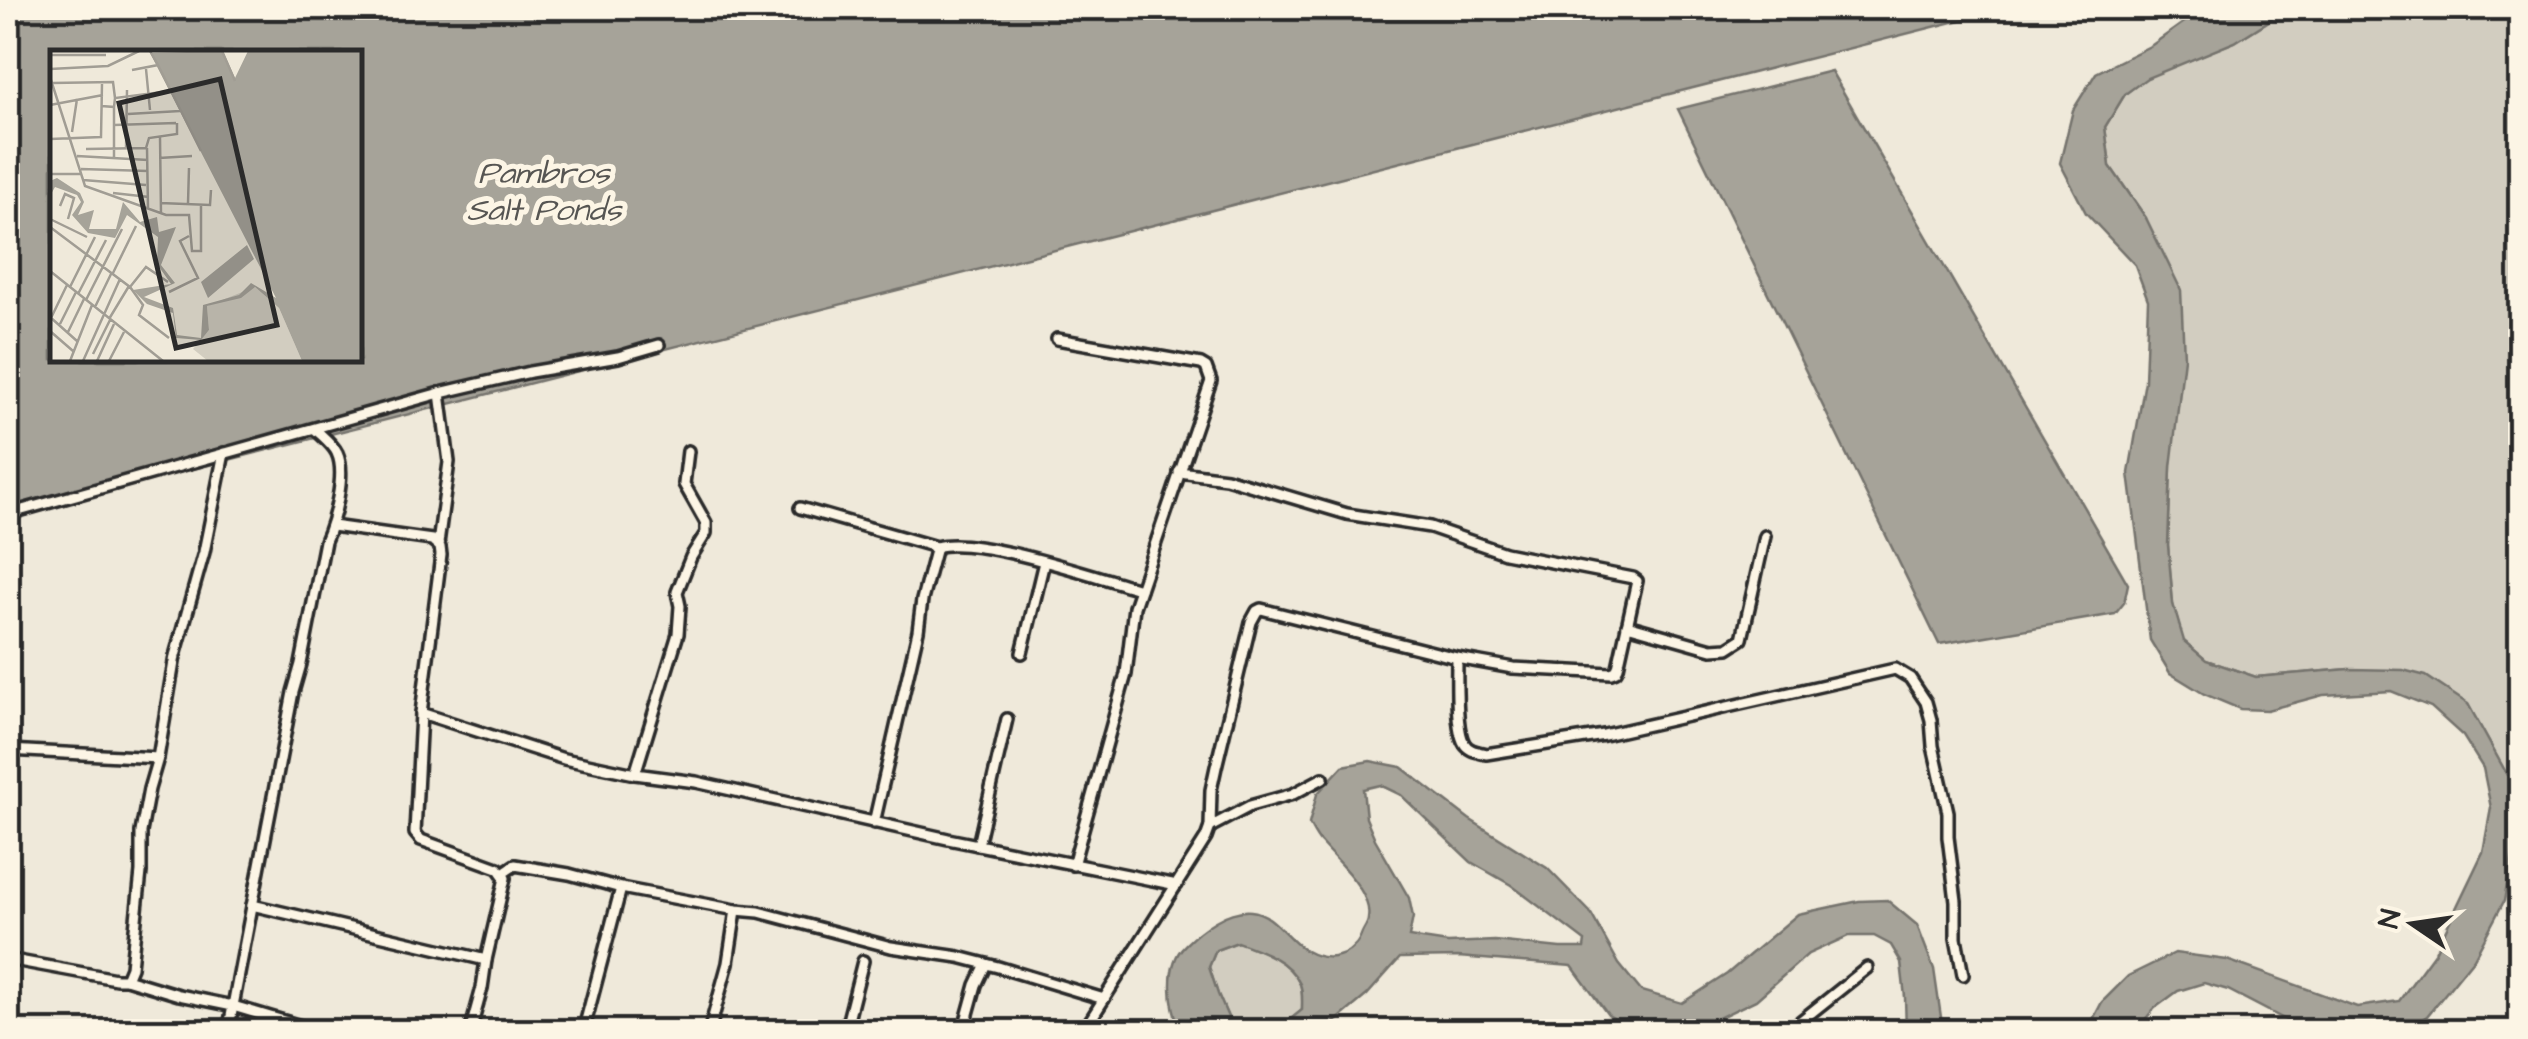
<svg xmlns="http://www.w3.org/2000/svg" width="2528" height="1039" font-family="'Architects Daughter',sans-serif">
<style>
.green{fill:#d2cdc0;stroke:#7e7c76;stroke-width:2.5}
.water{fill:#a6a399;stroke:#75736d;stroke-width:2.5;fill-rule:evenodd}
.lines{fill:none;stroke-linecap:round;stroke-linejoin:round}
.street-casing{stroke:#2b2b2b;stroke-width:16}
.street{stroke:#fcf5e5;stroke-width:9}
.labels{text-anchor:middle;stroke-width:10;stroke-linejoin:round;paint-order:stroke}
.water-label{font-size:32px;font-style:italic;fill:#565552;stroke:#fcf5e5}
.inset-road{fill:none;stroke:#a19d94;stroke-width:2.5}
.view{fill:#2b2b2b;fill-opacity:0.15;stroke:#2b2b2b;stroke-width:5}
.inset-edge{fill:none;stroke:#2b2b2b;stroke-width:5}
</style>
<rect width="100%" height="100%" fill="#efe9da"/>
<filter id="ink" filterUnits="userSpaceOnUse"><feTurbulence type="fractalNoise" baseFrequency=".01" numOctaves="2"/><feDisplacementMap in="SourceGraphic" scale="20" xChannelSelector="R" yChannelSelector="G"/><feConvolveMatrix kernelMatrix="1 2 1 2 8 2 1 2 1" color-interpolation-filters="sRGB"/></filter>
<g filter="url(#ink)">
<g class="green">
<polygon points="2284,8 2520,8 2520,829 2518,826 2508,777 2468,704 2349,669 2256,677 2206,660 2183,641 2173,604 2168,545 2171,467 2146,218 2110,166 2105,127 2125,94 2147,77 2235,42 2267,22"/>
<path d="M1238 942C1260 950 1289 960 1300 984 1303 991 1302 1002 1302 1010L1276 1031H1234L1218 995 1209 967 1216 950Z"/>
</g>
<g class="water">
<path d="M8 8H2008L8 516ZM52 52H360V360H52Z"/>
<polygon points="2204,8 2284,8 2267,22 2235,42 2147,78 2125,94 2105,127 2110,166 2146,218 2181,290 2184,358 2171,467 2168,545 2173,604 2184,641 2206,660 2256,677 2349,669 2403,670 2426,676 2468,704 2509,778 2518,826 2504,901 2474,958 2427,1016 2402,1031 2307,1031 2228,990 2204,983 2178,991 2155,1008 2135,1031 2087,1031 2102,1002 2128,976 2175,953 2227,960 2357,1007 2399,1001 2435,952 2483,852 2491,808 2483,768 2463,736 2431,707 2391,691 2323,695 2267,710 2240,709 2204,694 2170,673 2150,640 2129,473 2145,381 2148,300 2135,265 2086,213 2060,163 2073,110 2096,73 2152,45"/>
<polygon points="1831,71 2128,584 2124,603 2115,614 1939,644 1678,109"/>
<path d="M1370 761 1401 767 1469 819 1547 868 1590 912 1619 964 1641 991 1682 1003 1727 974 1798 914 1859 901 1887 900 1917 925 1934 969 1943 1031H1906L1905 997 1901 962 1891 945 1874 936H1848L1808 954 1756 1000 1691 1031H1637L1608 1015 1572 966 1458 957 1400 958 1367 995 1324 1031H1276L1302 1010C1302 1002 1303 991 1300 984 1289 960 1260 950 1237 942L1216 950 1209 967 1218 994 1234 1031H1181C1170 1007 1164 965 1185 945 1201 929 1227 909 1251 911 1274 913 1287 940 1306 951 1320 959 1336 960 1349 951 1356 945 1359 942 1362 933 1364 928 1368 924 1368 919 1373 892 1337 862 1321 843 1316 838 1313 831 1309 824L1317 794 1343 766ZM1380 785 1401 795 1471 862 1511 885 1585 941 1584 948H1560L1495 941 1448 943 1409 937 1413 917 1409 898 1375 839 1366 818 1363 789Z"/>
</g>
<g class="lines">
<g class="street-casing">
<g id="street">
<polyline points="1057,339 1201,364 1206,367 1211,381 1134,607 1126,674 1073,865"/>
<path d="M800 508 936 547C975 535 1096 577 1140 589"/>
<polyline points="8,514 440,393 530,372 618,357 659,345"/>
<polyline points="332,526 432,540 440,547 441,555 421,713 415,833 421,840 498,868 505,878 486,960 482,988 470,1032"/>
<polyline points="438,544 449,462 440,393"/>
<polyline points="8,555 12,594 8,641"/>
<polyline points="1627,625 1712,649 1728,648 1742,639 1765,536"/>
<polyline points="1022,653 1044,562"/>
<path d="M1457 658C1457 677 1455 728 1464 743 1468 751 1478 752 1486 754L1604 735 1895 669 1910 678 1926 702 1931 720 1933 746 1948 812V837L1956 901V938L1963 975"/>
<polyline points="8,673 8,724"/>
<polyline points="421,713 564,759 635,774 696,782 948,839 1177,885"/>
<polyline points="8,750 158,758"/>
<polyline points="635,774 678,634 680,606 677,592 691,557 706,533 706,523 684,484 688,451"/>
<polyline points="874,823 918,631 922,600 936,547"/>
<polyline points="1210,827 1250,806 1293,794 1323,778"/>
<polyline points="978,845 1007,719"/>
<polyline points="503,873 515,865 569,874 621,888 736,910 759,912 891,947 959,957 998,967 1104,999"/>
<polyline points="252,905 486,960"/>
<polyline points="8,959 116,979 126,979 179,995 233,1006 321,1032"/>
<polyline points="126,979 131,967 141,872 141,832 149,789 158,758 175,656 204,552 224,453"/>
<path d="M228 1032 293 692 301 664 325 541C334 521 347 474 337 453 333 444 322 436 315 429"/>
<polyline points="583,1032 621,888"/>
<polyline points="709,1032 728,963 736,910"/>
<polyline points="845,1032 863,961"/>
<polyline points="963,1032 976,985 986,964"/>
<polyline points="1083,1032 1206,838 1210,827 1211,790 1216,767 1251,622 1257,611 1261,609 1457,658 1513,668 1611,673 1616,671 1618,667 1637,581 1633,578 1505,553 1430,527 1347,514 1226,478 1179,472"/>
<polyline points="1787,1032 1867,968"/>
</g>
</g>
<use href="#street" class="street"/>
</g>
</g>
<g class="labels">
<g class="water-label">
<text x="544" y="183">Pambros<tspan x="544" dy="37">Salt Ponds</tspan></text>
</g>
</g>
<g transform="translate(50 50)">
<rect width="312" height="312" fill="#efe9da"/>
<path d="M205 237 229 258 252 311H158L143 299 159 280 157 256Z" fill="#d2cdc0"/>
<path d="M173 1 185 28 198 1H312V311H252L229 258 205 237 191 248 157 256 159 280 151 290 126 288 123 263 97 254 83 240 121 234 107 214 108 187 77 165 65 188 38 183 22 165 31 152 27 145 5 137 0 146V131L7 128 30 143 34 152 28 165 44 160 39 179H66L73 152 90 172 107 167 109 182 126 177 111 215 125 233 94 247 123 258 127 285 151 288 153 255 189 245 201 233 226 248 100 3ZM197 195 204 209 158 248 151 232Z" fill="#a6a399"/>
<path class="inset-road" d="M172 1 185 31M0 5H56M108 15 151 101M0 19 58 16 89 1M96 19 100 60M82 20 108 15 100 1M0 27 35 136 116 165H139L142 201H151V154M2 33 63 32 65 48M0 55 53 45M51 56 64 57V107M64 57 65 48 120 41M78 64 130 61M64 75 126 73M22 82 27 49M110 87 111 164M0 89 51 87 52 34M76 98 77 40M97 98 98 159M36 99 96 98 99 88 127 84V73M27 106 98 110M109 108 142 106M31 119 98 121M0 124H32M33 130 96 135M63 143 99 147M110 153 160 155 161 140M138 153 139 118M10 156 15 144 24 148 18 169M0 169 37 187M0 177 80 237 93 255 89 265 119 288M0 221 113 311M63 223 86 176M20 237 45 187M80 237 96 217 118 232M119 242 148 228 130 191 139 186M28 244 56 190M36 250 72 179M45 257 62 222M0 267 27 291M1 268 17 235M59 269 79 236M10 274 26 242M0 281 23 301M18 282 34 249M43 304 60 270M20 311 42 255M33 311 70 229M47 311 64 274M59 311 74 282"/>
<path class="view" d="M170 29 227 275 126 298 69 53Z"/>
<rect width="312" height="312" class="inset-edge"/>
</g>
<rect width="2528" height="1039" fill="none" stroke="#fcf5e5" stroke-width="40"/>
<rect x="20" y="20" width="2488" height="999" fill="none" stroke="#2b2b2b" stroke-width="4" filter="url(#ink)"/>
<g transform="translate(2413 924) rotate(283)" stroke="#fcf5e5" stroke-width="8" paint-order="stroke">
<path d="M0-8L18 38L0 25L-18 38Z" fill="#2b2b2b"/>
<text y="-15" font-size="28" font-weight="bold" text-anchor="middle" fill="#2b2b2b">N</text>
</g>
</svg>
